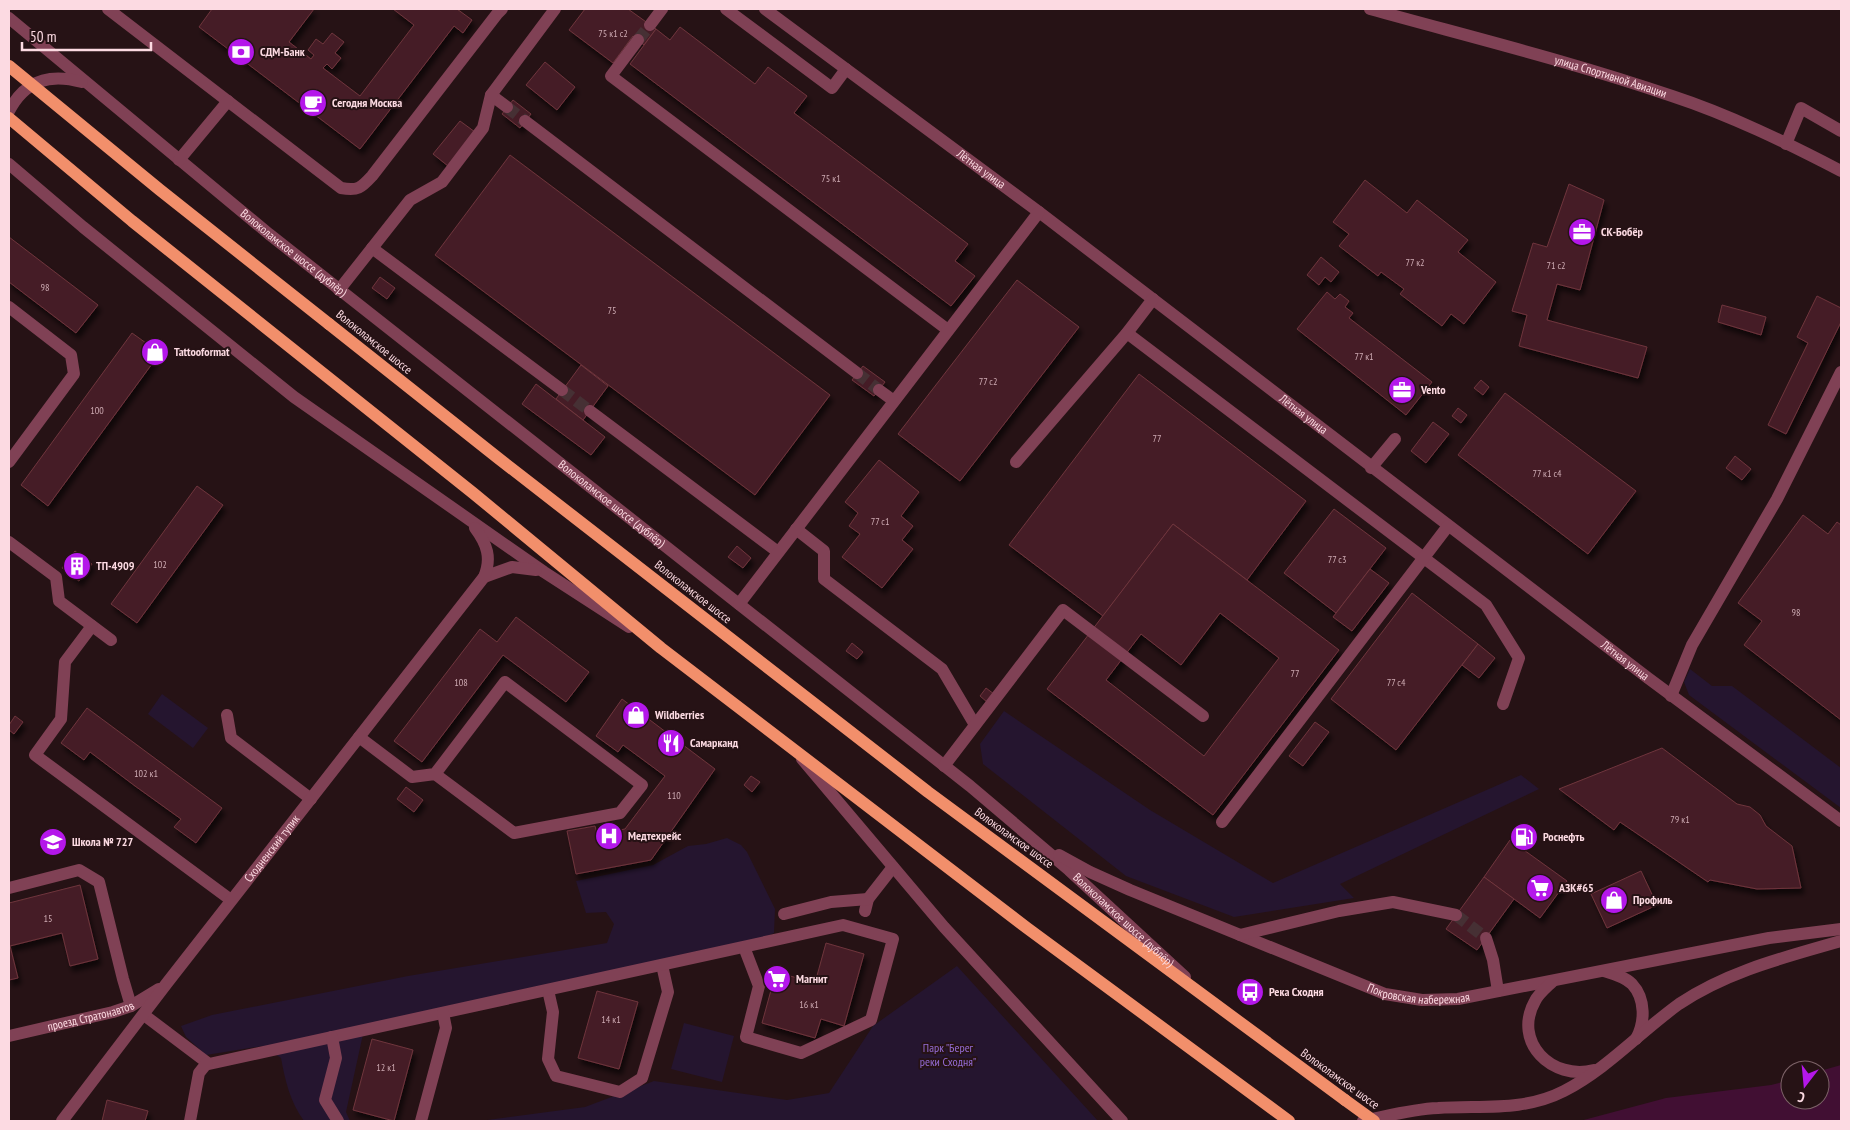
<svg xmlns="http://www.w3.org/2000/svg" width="1850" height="1130" font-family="'PT Sans Narrow',sans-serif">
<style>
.green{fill:#25152f}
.water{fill:#410f33}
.building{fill:#451f25;stroke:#6f343d;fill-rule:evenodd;filter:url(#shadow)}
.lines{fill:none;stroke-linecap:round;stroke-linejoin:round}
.minor-tunnel{stroke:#463034;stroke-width:12;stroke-dasharray:12 6;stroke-linecap:butt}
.minor{stroke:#804155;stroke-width:12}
.major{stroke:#f28f6b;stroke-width:12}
.major-bridge{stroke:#f28f6b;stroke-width:12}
.labels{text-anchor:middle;stroke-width:4;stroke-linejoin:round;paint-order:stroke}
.number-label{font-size:10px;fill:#ceabb3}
.poi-label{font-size:12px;font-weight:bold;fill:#fcdae2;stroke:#261215;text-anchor:start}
.street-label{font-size:12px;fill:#fcdae2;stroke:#261215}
.park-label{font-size:12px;fill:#956cd6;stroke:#261215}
</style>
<defs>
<filter id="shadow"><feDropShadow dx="3" dy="5.5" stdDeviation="2.5" flood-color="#0009"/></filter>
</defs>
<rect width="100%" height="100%" fill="#261215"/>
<g class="green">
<polygon points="1690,669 1712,686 1732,686 1841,768 1841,808 1689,695 1684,682"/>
<polygon points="162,694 208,728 193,748 148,714"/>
<polygon points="1004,711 1150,810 1273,883 1521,775 1539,789 1340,884 1354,898 1234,917 1126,876 983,764 980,744"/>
<path d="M727 838 741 845 747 852 775 909 774 933 754 942 365 1025 346 1112 350 1121H304C290 1102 285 1080 281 1058L263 1046 206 1055 186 1037 181 1026 212 1015 408 976 607 943 614 924 606 912 586 913 576 881 653 865 688 846 706 844Z"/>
<polygon points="957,966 1098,1121 480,1121 585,1107 654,1081 787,1100 829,1093 873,1026"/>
<polygon points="684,1023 734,1036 722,1082 671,1069"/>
</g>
<polygon class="water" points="1841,1065 1841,1121 1580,1121 1666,1098 1771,1085 1790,1080 1790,1100 1820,1100 1820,1071"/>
<g class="building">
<polygon points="212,9 314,9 289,42 311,59 314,55 308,50 316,39 323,44 332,33 344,42 335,53 341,58 332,69 327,64 323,68 360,96 414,25 393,9 457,9 472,20 463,33 454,26 360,149 199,27"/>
<polygon points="585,9 628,9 656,29 644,45 633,36 613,63 569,30"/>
<polygon points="680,27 755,84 768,67 807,96 794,113 968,244 955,261 975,276 951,306 630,64 656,29 670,40"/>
<polygon points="545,62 575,87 557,110 526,85"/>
<polygon points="513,100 531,114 520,128 502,114"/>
<polygon points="460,121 475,132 448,166 433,154"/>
<polygon points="510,155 830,395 755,495 435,255"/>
<polygon points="1365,180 1407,213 1417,200 1468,240 1458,252 1496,282 1464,324 1451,314 1442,326 1400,294 1404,289 1381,272 1378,276 1339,246 1349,234 1333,222"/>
<polygon points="1569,184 1604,200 1580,290 1557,284 1547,320 1647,347 1638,378 1519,346 1527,315 1512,311 1533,243 1547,247"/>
<polygon points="9,237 98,305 76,333 9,282"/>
<polygon points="1321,257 1339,272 1331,282 1325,277 1319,285 1307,275"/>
<polygon points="380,277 395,288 387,299 372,288"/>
<polygon points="1017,280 1079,327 960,481 898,434"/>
<polygon points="1327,292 1335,299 1340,294 1349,301 1345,307 1353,313 1349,318 1432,382 1406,415 1297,329"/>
<polygon points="1817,296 1841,308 1841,322 1786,434 1768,425 1808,343 1797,337"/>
<polygon points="1722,305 1766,317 1761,335 1718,322"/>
<polygon points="132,333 160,353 48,506 21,485"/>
<polygon points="581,365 608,386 583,420 556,399"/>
<polygon points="863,366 885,382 874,396 852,380"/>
<polygon points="1139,374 1306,501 1247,580 1173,524 1103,616 1009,545"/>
<polygon points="1481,380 1489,387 1483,395 1474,388"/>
<polygon points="536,384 605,437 591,455 522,404"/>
<polygon points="1505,393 1636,491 1588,554 1458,455"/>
<polygon points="1458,408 1467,415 1461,423 1452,416"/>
<polygon points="1433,422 1449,434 1426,463 1411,451"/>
<polygon points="1735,456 1751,469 1742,480 1726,468"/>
<polygon points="879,460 919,492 901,516 913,526 902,540 913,549 882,588 842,557 860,534 849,526 858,513 845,502"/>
<polygon points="197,486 223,505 137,623 111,604"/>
<polygon points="1334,509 1386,548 1336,613 1284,573"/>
<polygon points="1803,515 1828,534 1837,522 1841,525 1841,720 1744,645 1762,621 1738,603"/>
<path d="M1173 524 1339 650 1213 815 1047 689ZM1220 613 1279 658 1204 756 1106 680 1141 634 1181 665Z"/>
<polygon points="737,546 751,558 743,568 728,557"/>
<polygon points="75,551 92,564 79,581 62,568"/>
<polygon points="1370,569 1389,583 1352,631 1333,617"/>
<polygon points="1412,593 1478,644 1396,750 1331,699"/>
<polygon points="516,617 589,672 566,702 503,655 422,762 394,741 480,629 497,642"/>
<polygon points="852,643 863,652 857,659 846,651"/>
<polygon points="1478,644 1495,658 1479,678 1462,665"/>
<polygon points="986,688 994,694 987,702 980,696"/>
<polygon points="622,699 715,769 651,860 576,874 567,831 595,826 597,834 625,829 665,776 623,745 618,752 596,736"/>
<polygon points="87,708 222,808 196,843 174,827 181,819 135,786 90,752 84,760 61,743"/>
<polygon points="15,716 23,722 14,734 9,730 9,725"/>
<polygon points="1315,722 1329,732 1303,766 1289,756"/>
<polygon points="1662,748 1737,804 1750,807 1760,815 1766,826 1792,846 1801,888 1757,889 1710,880 1708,882 1620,822 1614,830 1559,789"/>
<polygon points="751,776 760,782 752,792 744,785"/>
<polygon points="406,787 423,800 414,812 397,799"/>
<polygon points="1510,840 1567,881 1540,918 1484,877"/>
<polygon points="1641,871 1657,905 1607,928 1591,894"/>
<polygon points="1484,877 1514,899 1477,950 1446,929"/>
<polygon points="80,885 98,959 70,966 62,933 10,946 18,978 9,980 9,903"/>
<polygon points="826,943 864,954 844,1026 821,1019 815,1038 762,1023 776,972 815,983"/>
<polygon points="597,991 638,1002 619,1069 578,1058"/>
<polygon points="372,1039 413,1050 394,1121 353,1110"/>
<polygon points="107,1100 148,1111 145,1121 102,1121"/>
</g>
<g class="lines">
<g class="minor-tunnel">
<polyline points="638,40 650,25"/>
<polyline points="507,107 525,121"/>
<polyline points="857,373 879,390"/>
<polyline points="562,390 590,411"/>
<polyline points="1456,915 1486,938"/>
</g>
<g class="minor">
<path d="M108 9 341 188C358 191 361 188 372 176L497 14 502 9"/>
<polyline points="726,9 832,88 846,69"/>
<path id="s1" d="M765 9 1039 212 1648 678 1841 821"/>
<path id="s2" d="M1370 9C1471 37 1573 62 1672 96 1730 115 1787 143 1841 171"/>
<path id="s3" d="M9 18 269 234 970 786 1069 870 1185 977"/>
<polyline points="650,25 662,9"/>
<polyline points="638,40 611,76 948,330"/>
<polyline points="491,95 507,107"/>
<path d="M9 111C25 80 50 73 82 82"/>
<polyline points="525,121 857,373"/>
<polyline points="1786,144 1801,108 1841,131"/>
<polyline points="179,160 228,101"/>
<polyline points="9,164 83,227 294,397 544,572 629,627"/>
<polyline points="372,248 562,390"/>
<polyline points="339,290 410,200 442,182 483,128 491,95 555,9"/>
<polyline points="9,307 71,355 74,374 9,462"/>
<polyline points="1127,333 1486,605 1519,658 1503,704"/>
<polyline points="879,390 894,401"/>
<polyline points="590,411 778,552"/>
<polyline points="1016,462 1127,333 1153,299"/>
<polyline points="1371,468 1395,439"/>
<polyline points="796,529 824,551 824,579 942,669 975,725"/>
<polyline points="9,542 56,577 59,601 111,640"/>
<polyline points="484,577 512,567 536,570"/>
<polyline points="739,604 1039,212"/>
<polyline points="92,626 65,662 61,719 35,755 231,900"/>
<polyline points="1671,696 1692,645 1777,499 1841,372"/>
<polyline points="227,715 231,738 311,799"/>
<polyline points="359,737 412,777 435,774 505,682 642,785 620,813 514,833 435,774"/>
<polyline points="802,759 944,927 1122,1121"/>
<polyline points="944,766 1063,610 1203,716"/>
<polyline points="1222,822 1448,526"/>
<path id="s4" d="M1059 855 1090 872 1130 890 1385 994 1422 1000 1458 999 1769 938 1841 929"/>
<polyline points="9,888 79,870 99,882 123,979 131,1006"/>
<polyline points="865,911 868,899 893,867"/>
<polyline points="784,914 831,902 868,899"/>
<polyline points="1240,935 1339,911 1393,902 1456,915"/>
<polyline points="1486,938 1493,960 1498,991"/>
<path d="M1604 971C1614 974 1625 977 1632 984 1646 999 1645 1023 1636 1039"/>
<path d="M1553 981C1547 987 1539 993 1535 1001 1512 1042 1552 1081 1594 1070"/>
<polyline points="548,990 553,1012 548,1059 556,1076 620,1092 642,1078 668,992 662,965"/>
<polyline points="144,1015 209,1064 843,925 893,939 871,1020 801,1053 746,1037 759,986 744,947"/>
<path id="s5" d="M9 1036 113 1012 131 1006 159 989"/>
<polyline points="332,1037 336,1058 325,1100 338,1121"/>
<path id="s6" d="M62 1121 167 983 484 577C492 558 487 544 475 528"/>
<polyline points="190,1121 199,1073 207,1063"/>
<polyline points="421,1121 446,1028 443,1013"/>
<path d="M1363 1121C1388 1116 1412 1109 1438 1108 1481 1105 1523 1112 1564 1091 1607 1069 1640 1032 1679 1004 1728 971 1786 957 1841 941"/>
</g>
<g class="major">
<polyline points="9,118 132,221 473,493 661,648 1027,928 1289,1121"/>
<polyline points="329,324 498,458 928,792 1345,1100"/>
</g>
<g class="major-bridge">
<polyline points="9,66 160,190 329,324"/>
<polyline points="1345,1100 1374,1121"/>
</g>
</g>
<defs>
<g id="bank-disc" transform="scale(1.4375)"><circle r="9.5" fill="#b417ea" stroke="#261215"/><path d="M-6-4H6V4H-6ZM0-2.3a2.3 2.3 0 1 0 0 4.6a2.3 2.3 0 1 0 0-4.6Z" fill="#fff"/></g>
<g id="cafe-disc" transform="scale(1.4375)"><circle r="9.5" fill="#b417ea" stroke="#261215"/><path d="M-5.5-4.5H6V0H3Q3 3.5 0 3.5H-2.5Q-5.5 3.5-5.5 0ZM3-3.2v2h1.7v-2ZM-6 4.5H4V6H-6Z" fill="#fff"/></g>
<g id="office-disc" transform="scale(1.4375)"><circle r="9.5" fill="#b417ea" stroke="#261215"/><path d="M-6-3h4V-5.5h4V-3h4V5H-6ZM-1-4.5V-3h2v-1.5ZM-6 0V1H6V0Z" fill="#fff"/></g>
<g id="shop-disc" transform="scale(1.4375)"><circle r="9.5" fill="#b417ea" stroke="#261215"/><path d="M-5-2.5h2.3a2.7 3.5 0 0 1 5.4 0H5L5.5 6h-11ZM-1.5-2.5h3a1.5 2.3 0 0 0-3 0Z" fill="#fff"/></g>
<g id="building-disc" transform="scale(1.4375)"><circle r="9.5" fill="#b417ea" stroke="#261215"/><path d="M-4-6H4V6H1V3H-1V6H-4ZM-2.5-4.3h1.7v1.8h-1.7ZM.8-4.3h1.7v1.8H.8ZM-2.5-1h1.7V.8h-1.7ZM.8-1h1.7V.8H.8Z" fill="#fff"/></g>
<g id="restaurant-disc" transform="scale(1.4375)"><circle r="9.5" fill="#b417ea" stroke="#261215"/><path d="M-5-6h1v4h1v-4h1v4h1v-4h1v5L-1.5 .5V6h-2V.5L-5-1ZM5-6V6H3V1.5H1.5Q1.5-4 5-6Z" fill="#fff"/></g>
<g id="hospital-disc" transform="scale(1.4375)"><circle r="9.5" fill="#b417ea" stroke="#261215"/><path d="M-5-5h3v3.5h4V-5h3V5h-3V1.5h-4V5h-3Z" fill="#fff"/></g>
<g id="fuel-disc" transform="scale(1.4375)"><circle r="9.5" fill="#b417ea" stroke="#261215"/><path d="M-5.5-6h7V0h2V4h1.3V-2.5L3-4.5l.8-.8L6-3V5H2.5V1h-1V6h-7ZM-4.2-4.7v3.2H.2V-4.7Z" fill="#fff"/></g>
<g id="school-disc" transform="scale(1.4375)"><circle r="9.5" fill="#b417ea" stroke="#261215"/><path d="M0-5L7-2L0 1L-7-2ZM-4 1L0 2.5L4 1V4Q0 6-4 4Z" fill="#fff"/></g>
<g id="supermarket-disc" transform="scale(1.4375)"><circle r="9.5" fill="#b417ea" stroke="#261215"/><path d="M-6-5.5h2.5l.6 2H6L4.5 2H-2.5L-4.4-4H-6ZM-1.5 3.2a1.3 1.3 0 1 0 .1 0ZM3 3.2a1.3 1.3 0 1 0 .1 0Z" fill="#fff"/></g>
<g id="bus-disc" transform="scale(1.4375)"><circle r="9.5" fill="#b417ea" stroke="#261215"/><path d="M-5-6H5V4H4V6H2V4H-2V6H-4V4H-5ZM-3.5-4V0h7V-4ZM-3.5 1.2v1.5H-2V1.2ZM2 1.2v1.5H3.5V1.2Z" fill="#fff"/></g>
</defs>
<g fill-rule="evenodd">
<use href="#bank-disc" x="241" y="52"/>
<use href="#cafe-disc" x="313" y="103"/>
<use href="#office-disc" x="1582" y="232"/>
<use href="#shop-disc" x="155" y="352"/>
<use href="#office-disc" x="1402" y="390"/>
<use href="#building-disc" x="77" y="566"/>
<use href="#shop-disc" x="636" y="715"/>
<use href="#restaurant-disc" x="671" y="743"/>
<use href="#hospital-disc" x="609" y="836"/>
<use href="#fuel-disc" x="1524" y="837"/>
<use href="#school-disc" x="53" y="842"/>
<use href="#supermarket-disc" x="1540" y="888"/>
<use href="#shop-disc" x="1614" y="900"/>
<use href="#supermarket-disc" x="777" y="979"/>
<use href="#bus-disc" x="1250" y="992"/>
</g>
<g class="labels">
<g class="number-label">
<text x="613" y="37">75 к1 с2</text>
<text x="831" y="182">75 к1</text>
<text x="1415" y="266">77 к2</text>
<text x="1556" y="269">71 с2</text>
<text x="45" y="291">98</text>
<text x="612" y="314">75</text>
<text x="1364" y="360">77 к1</text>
<text x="988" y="385">77 с2</text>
<text x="97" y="414">100</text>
<text x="1157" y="442">77</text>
<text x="1547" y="477">77 к1 с4</text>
<text x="880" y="525">77 с1</text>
<text x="1337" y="563">77 с3</text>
<text x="160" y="568">102</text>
<text x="1796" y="616">98</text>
<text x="1295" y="677">77</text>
<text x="461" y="686">108</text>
<text x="1396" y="686">77 с4</text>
<text x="146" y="777">102 к1</text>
<text x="674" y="799">110</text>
<text x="1680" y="823">79 к1</text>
<text x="48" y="922">15</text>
<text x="809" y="1008">16 к1</text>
<text x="611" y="1023">14 к1</text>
<text x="386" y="1071">12 к1</text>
</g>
<g class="poi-label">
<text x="260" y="56">СДМ-Банк</text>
<text x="332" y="107">Сегодня Москва</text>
<text x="1601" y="236">СК-Бобёр</text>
<text x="174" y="356">Tattooformat</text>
<text x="1421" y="394">Vento</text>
<text x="96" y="570">ТП-4909</text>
<text x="655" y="719">Wildberries</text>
<text x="690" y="747">Самарканд</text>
<text x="628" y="840">Медтехрейс</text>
<text x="1543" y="841">Роснефть</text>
<text x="72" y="846">Школа № 727</text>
<text x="1559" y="892">АЗК#65</text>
<text x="1633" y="904">Профиль</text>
<text x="796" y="983">Магнит</text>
<text x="1269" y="996">Река Сходня</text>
</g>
<g class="street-label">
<text dy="4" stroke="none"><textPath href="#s2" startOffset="250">улица Спортивной Авиации</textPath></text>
<text dy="4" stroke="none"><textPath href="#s1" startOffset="269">Лётная улица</textPath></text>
<text dy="4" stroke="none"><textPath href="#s3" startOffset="369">Волоколамское шоссе (дублёр)</textPath></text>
<text transform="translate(374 342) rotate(39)" y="4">Волоколамское шоссе</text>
<text dy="4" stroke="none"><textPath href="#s1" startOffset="674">Лётная улица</textPath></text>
<text dy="4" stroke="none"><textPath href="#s3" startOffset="774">Волоколамское шоссе (дублёр)</textPath></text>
<text transform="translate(693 592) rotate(38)" y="4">Волоколамское шоссе</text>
<text dy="4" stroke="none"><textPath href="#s1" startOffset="1079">Лётная улица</textPath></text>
<text transform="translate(1014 838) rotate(36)" y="4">Волоколамское шоссе</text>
<text dy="4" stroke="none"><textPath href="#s6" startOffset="344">Сходненский тупик</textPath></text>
<text dy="4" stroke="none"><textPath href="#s3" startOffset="1434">Волоколамское шоссе (дублёр)</textPath></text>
<text dy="4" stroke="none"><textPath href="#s4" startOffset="388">Покровская набережная</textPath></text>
<text dy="4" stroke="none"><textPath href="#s5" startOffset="84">проезд Стратонавтов</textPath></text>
<text transform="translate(1340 1079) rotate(36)" y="4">Волоколамское шоссе</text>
</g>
<g class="park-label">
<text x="948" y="1052">Парк "Берег<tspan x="948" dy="14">реки Сходня"</tspan></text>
</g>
</g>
<rect width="1850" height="1130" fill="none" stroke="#fcdae2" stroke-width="20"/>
<g transform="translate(1805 1085) rotate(196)"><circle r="24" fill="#261215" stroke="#7c6267"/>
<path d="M0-4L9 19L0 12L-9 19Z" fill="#b417ea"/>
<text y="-8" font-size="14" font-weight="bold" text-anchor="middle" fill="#fcdae2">С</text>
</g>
<path d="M22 42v8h129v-8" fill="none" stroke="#fcdae2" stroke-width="2.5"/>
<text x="30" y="42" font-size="15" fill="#fcdae2" stroke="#261215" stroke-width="4" paint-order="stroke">50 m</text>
</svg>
